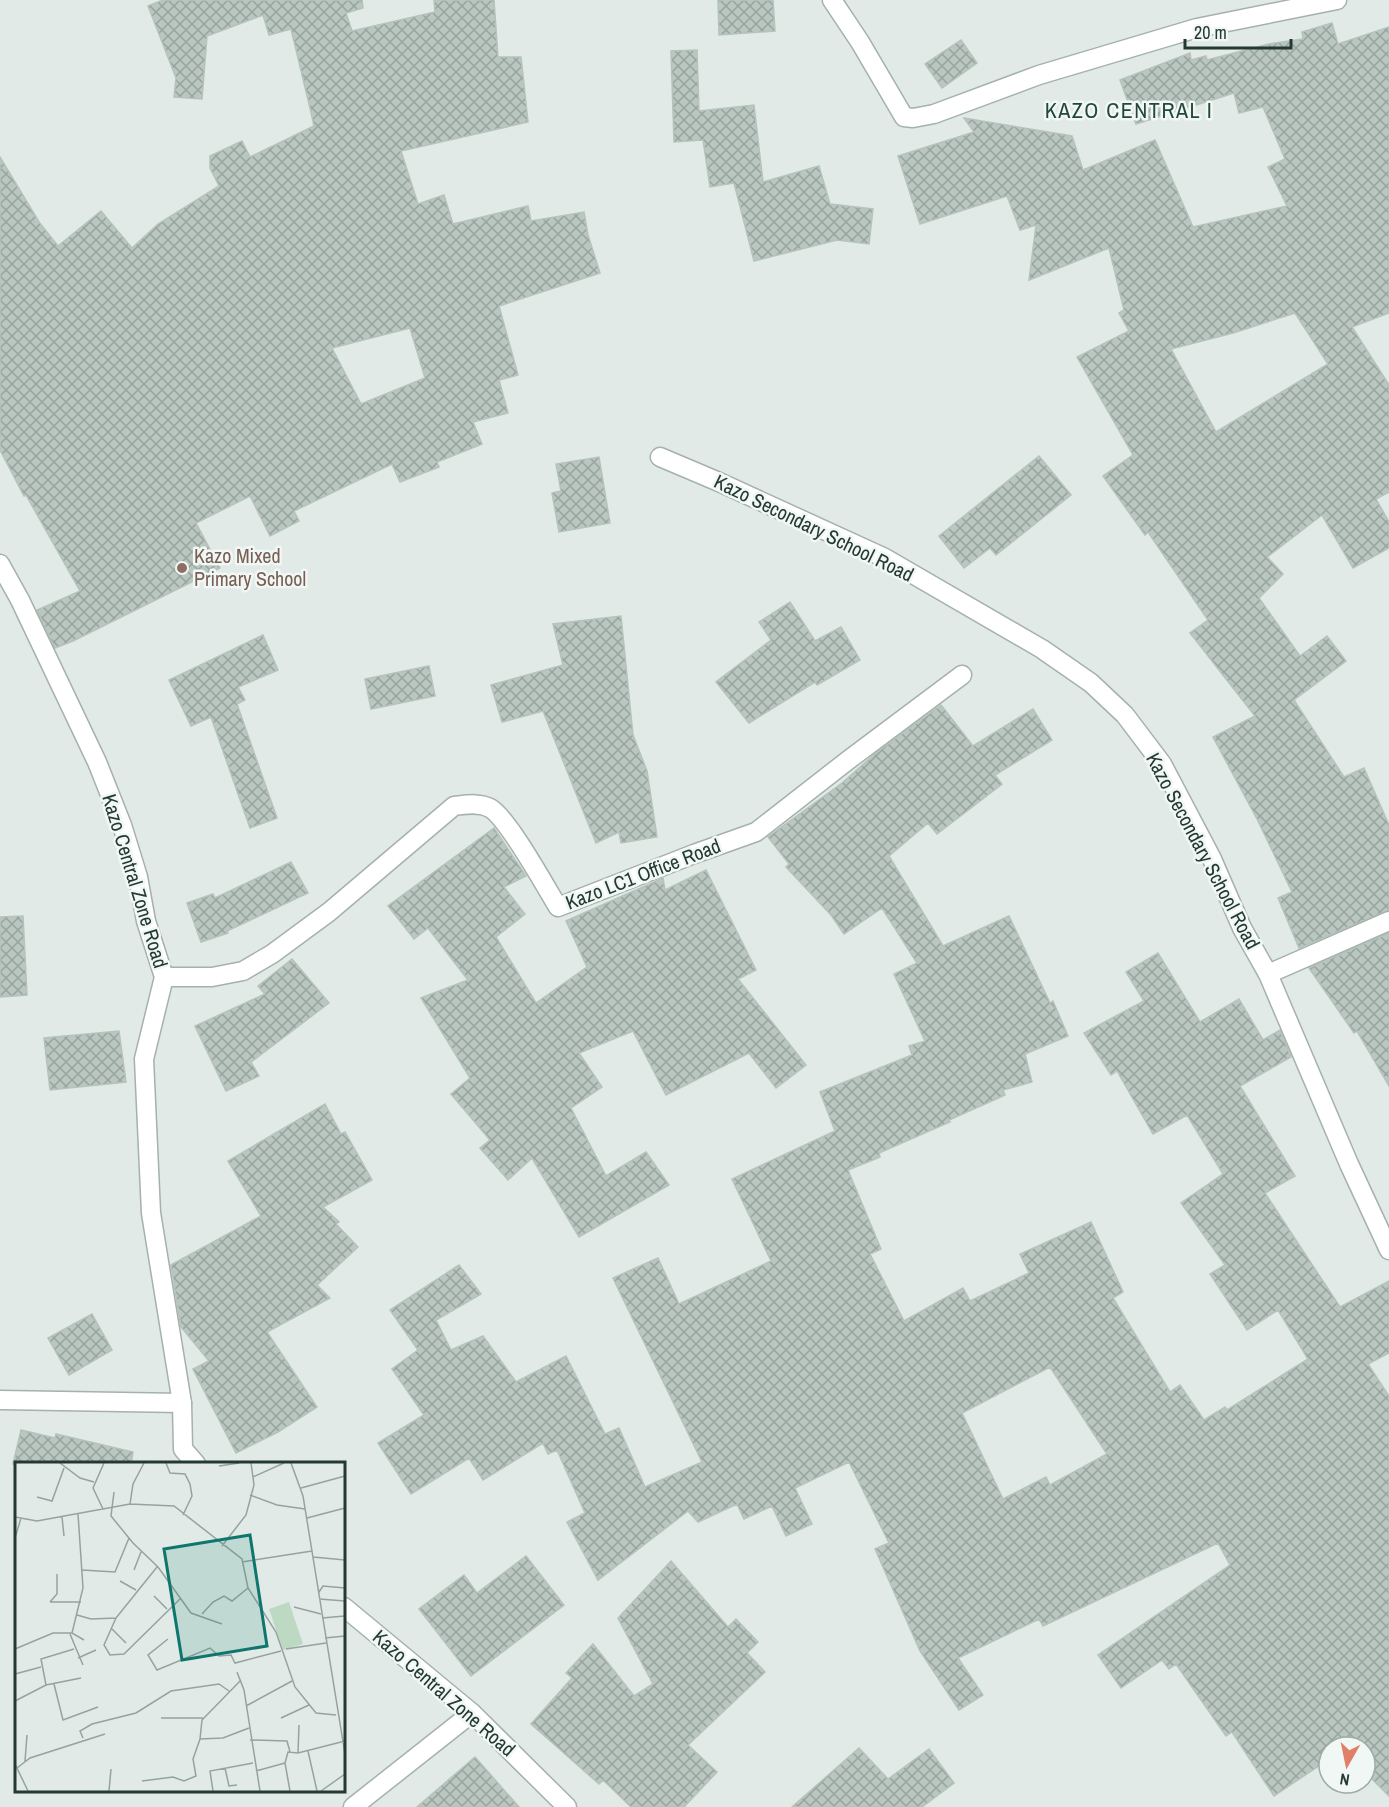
<svg xmlns="http://www.w3.org/2000/svg" width="1389" height="1807" font-family="'Archivo Narrow',sans-serif">
<style>
.building{fill:url(#building-cross-hatch);stroke:#b5c3bc;stroke-width:1.5;fill-rule:evenodd}
.lines{fill:none;stroke-linecap:round;stroke-linejoin:round}
.street-casing{stroke:#a5b1ac;stroke-width:21}
.street{stroke:#fff;stroke-width:18}
.education-dot{fill:#8d6e63;stroke:#f1f7f4;stroke-width:2}
.labels{text-anchor:middle;stroke-width:5;stroke-linejoin:round;paint-order:stroke}
.street-label{font-size:20px;fill:#243932;stroke:#f1f7f4}
.education-label{font-size:20px;fill:#785e54;stroke:#f1f7f4;text-anchor:start}
.quarter-label{font-size:22px;letter-spacing:1.5px;fill:#22483d;stroke:#f1f7f4}
.inset-road{fill:none;stroke:#95a39e;stroke-width:1.5}
.view{fill:#0f766e;fill-opacity:0.15;stroke:#0f766e;stroke-width:3}
.inset-edge{fill:none;stroke:#243932;stroke-width:3}
</style>
<defs>
<pattern id="building-cross-hatch" width="8" height="8" patternUnits="userSpaceOnUse" patternTransform="scale(1.5)"><rect width="8" height="8" fill="#bac7c1"/><path d="M0 0l8 8M0 8l8-8" fill="none" stroke="#97a39d"/></pattern>
</defs>
<rect width="100%" height="100%" fill="#e1eae6"/>
<g class="building">
<path d="M163 0H362L363 8 346 13 352 31 435 12 434 0H494L498 57H521L528 122 401 151 418 204 444 195 453 224 528 206 531 221 584 212 588 235 600 273 499 306 518 375 499 380 508 413 473 422 482 444 437 462 439 467 400 482 392 464 294 511 299 521 270 536 250 496 196 523 220 568 73 641 55 648 37 610 80 591 26 495 24 496 0 450V157L39 222 58 246 101 211 132 248 158 224 219 186 210 168V156L242 141 250 157 314 126 310 108H311H310L291 29 269 35 263 15 207 36 202 99 174 97 176 78 148 6ZM410 328 425 378 361 404 332 348Z"/>
<polygon points="718,0 773,0 775,31 719,35"/>
<path d="M1332 23 1338 44 1389 27V313L1352 327 1389 385V492L1376 499 1389 522V548L1353 568 1322 515 1267 557 1283 574 1259 598 1300 656 1327 636 1346 661 1294 700 1344 777 1364 768 1389 825V910L1299 948 1278 898 1292 892 1257 819 1213 737 1255 716 1190 633 1208 620 1148 532 1145 535 1103 476 1133 455 1077 357 1129 331 1119 313 1124 310 1109 248 1029 280 1036 225 1020 230 1007 196 920 224 898 156 974 132 964 118 1072 136 1083 170 1155 140 1193 227 1287 206 1268 167 1285 159 1263 107 1239 113 1234 93 1136 124 1120 80 1190 53 1191 60 1206 56 1207 60 1269 44 1303 39 1302 32ZM1295 313 1328 364 1216 432 1171 349 1233 333Z"/>
<polygon points="961,40 977,63 942,88 925,64"/>
<polygon points="697,50 699,111 754,105 763,182 819,166 830,204 873,209 869,244 837,240 754,261 734,183 710,187 703,140 674,142 671,51"/>
<polygon points="1039,456 1071,495 996,555 990,548 964,568 939,536"/>
<polygon points="599,457 610,523 559,532 552,493 561,491 556,464"/>
<polygon points="790,602 815,641 841,627 860,660 817,685 815,682 749,723 716,682 771,640 759,622"/>
<polygon points="621,616 633,735 647,771 657,837 621,843 619,832 596,843 543,711 502,722 491,685 563,665 553,624"/>
<polygon points="263,635 278,670 238,687 245,700 237,704 277,818 250,828 211,717 191,726 169,680"/>
<polygon points="429,666 435,696 371,709 365,679"/>
<path d="M941 705 973 746 1033 709 1052 740 995 775 1002 784 937 834 928 823 889 856 943 946 1009 916 1050 1003 1053 1001 1068 1036 1025 1054 1032 1082 1003 1090 1005 1095 949 1120 950 1122 879 1153 880 1157 848 1170 881 1249 870 1254 904 1321 963 1288 970 1301 1029 1273 1020 1254 1091 1222 1123 1292 1113 1298 1170 1392 1180 1385 1204 1420 1225 1407 1227 1410 1308 1359 1278 1310 1247 1330 1210 1274 1225 1265 1181 1203 1223 1174 1187 1115 1153 1134 1117 1071 1111 1075 1084 1033 1144 1001 1126 972 1158 953 1200 1022 1239 999 1263 1040 1280 1030 1291 1057 1240 1086 1295 1176 1265 1193 1340 1307 1389 1281V1353L1368 1364 1389 1396V1796L1365 1772V1747H1329V1759L1274 1796 1232 1732 1226 1736 1176 1664 1169 1669 1162 1660 1121 1688 1098 1655 1230 1565 1218 1543 1043 1626 1039 1619 958 1658 983 1695 959 1710 920 1651 875 1549 889 1543 849 1462 795 1488 812 1524 786 1536 772 1506 744 1519 737 1504 698 1522 688 1511 598 1580 567 1522 585 1513 557 1450 548 1454 543 1443 483 1480 469 1458 411 1494 378 1443 424 1415 392 1369 418 1350 390 1310 459 1265 481 1294 436 1320 451 1350 483 1336 516 1382 566 1356 605 1434 619 1428 645 1487 702 1462 613 1278 658 1258 679 1304 771 1261 732 1179 835 1131 820 1092 912 1055 909 1046 925 1041 894 974 917 963 882 908 844 934 831 915 786 867 789 864 768 837 842 783 876 753ZM1050 1367 1107 1454 1050 1485 1046 1477 1003 1499 962 1413Z"/>
<polygon points="494,828 526,876 504,887 525,914 496,937 536,1003 587,967 566,921 663,878 665,890 706,870 756,970 738,979 806,1065 776,1088 749,1053 666,1095 633,1031 579,1053 602,1087 571,1108 606,1176 646,1152 669,1185 579,1237 532,1158 508,1180 480,1148 490,1140 451,1094 470,1078 421,998 468,980 428,928 414,939 388,906"/>
<polygon points="291,862 308,893 227,931 228,933 201,942 187,903 213,894 215,898"/>
<polygon points="23,916 27,995 0,997 0,917"/>
<polygon points="1389,933 1389,1086 1357,1031 1354,1033 1309,968"/>
<polygon points="292,959 329,1003 251,1062 259,1076 226,1091 195,1026 265,994 258,986"/>
<polygon points="119,1031 126,1082 50,1090 44,1038"/>
<polygon points="325,1104 341,1134 345,1132 372,1180 323,1207 339,1222 336,1224 358,1247 317,1285 330,1298 267,1332 317,1407 278,1432 236,1453 193,1369 209,1361 181,1327 171,1265 261,1216 228,1161"/>
<polygon points="92,1314 112,1350 69,1375 48,1338"/>
<polygon points="21,1430 55,1438 56,1434 133,1452 131,1464 13,1464"/>
<polygon points="526,1556 564,1605 471,1676 419,1609 464,1575 477,1593"/>
<polygon points="671,1561 728,1627 736,1619 758,1642 747,1653 765,1672 688,1745 717,1772 684,1807 631,1807 603,1780 599,1784 531,1724 572,1678 566,1673 593,1644 634,1696 653,1684 618,1618"/>
<polygon points="859,1748 888,1779 929,1749 954,1783 922,1807 792,1807"/>
<polygon points="475,1757 519,1807 417,1807"/>
</g>
<g class="lines">
<g class="street-casing">
<g id="street">
<polyline points="832,0 860,42 904,117 913,118 934,114 1039,75 1197,28 1337,0"/>
<polyline points="660,457 719,482 885,558 1042,649 1091,683 1125,715 1162,764 1212,859 1242,928 1268,974 1349,1164 1389,1250"/>
<polyline points="0,564 20,600 97,762 122,825 138,877 146,921 164,977 144,1059 151,1213 182,1403 183,1449 196,1464"/>
<polyline points="1268,974 1389,921"/>
<path d="M164 977H212L243 971 272 954 329 912 454 806C465 805 479 802 490 808 508 818 545 886 558 907L694 854 756 832 851 758 962 675"/>
<polyline points="0,1400 182,1403"/>
<polyline points="344,1607 472,1713 567,1807"/>
<polyline points="353,1807 472,1713"/>
</g>
</g>
<use href="#street" class="street"/>
</g>
<circle class="education-dot" cx="182" cy="568" r="6"/>
<g class="labels">
<g class="street-label">
<text transform="translate(814 528) rotate(26)" y="7">Kazo Secondary School Road</text>
<text transform="translate(1203 851) rotate(62)" y="7">Kazo Secondary School Road</text>
<text transform="translate(643 874) rotate(-21)" y="7">Kazo LC1 Office Road</text>
<text transform="translate(135 881) rotate(73)" y="7">Kazo Central Zone Road</text>
<text transform="translate(444 1693) rotate(41)" y="7">Kazo Central Zone Road</text>
</g>
<g class="education-label">
<text x="194" y="563">Kazo Mixed<tspan x="194" dy="23">Primary School</tspan></text>
</g>
<g class="quarter-label">
<text x="1129" y="118">KAZO CENTRAL I</text>
</g>
</g>
<g transform="translate(15 1462)">
<rect width="330" height="330" fill="#e1eae6"/>
<path d="M274 140 288 182 268 188 254 147Z" fill="#bdd9c3"/>
<path class="inset-road" d="M45 1 65 16 79 20M151 1 155 11 170 12 175 22 177 34 168 53M276 1 288 34 330 292M204 4 224 1M238 15 269 1M286 26 330 14M99 30 96 54 118 81 143 105 176 151 207 162M235 33 262 43 290 47M22 35 37 39 49 6M115 42 118 22 129 1M88 47 78 26 89 1M0 55 22 59 115 42 159 44 227 97 233 126 261 170 280 225 301 251 321 253M47 55 49 74M292 56 330 46M0 76 6 56M207 84 231 53 239 23 236 1M298 95 330 98M227 100 297 89M67 108 100 110 114 76M119 108 126 90M105 119 121 128M304 130 308 124 330 126M139 134 152 147M304 137 330 139M35 140H66M35 140 42 132V112M279 145 306 152M187 152 198 140 209 134 217 139 233 126M62 153 76 157 101 156 142 105M101 156 89 183 95 193 109 192 165 137M307 156 330 154M97 167 111 181M57 171 68 126 63 52M55 172 68 203M310 176 330 174M153 177 133 193 142 208 195 186 204 194 216 193 220 201 266 189M0 187 38 171H57L69 178M271 187 311 181M63 196 81 188M222 210 229 228 245 329M0 212 26 205M226 218 187 258 185 277 208 276 234 266M39 222 48 258 83 245M31 223 26 197 59 187M0 239 31 223 66 216M231 244 277 219M146 256H188M266 256 294 243M68 276 65 269 77 262 121 251 156 229 204 222 214 229M235 278 272 279 275 290M293 289 302 329M283 291 284 263M10 299 12 273M0 302 13 329M2 306 15 296 90 272M210 306 214 324 222 323M241 309 270 301M127 319 158 315 169 319 181 314 178 297 185 277M94 329 96 307M198 329 195 309 238 301M275 329 270 301 273 290 283 291 330 279M306 329 330 312"/>
<path class="view" d="M235 73 252 184 167 198 149 87Z"/>
<rect width="330" height="330" class="inset-edge"/>
</g>
<g transform="translate(1347 1765) rotate(189)"><circle r="28" fill="#f1f7f4" stroke="#9faba6" stroke-width="1.5"/>
<path d="M0-4.5L10 22L0 15L-10 22Z" fill="#e18069"/>
<text y="-9" font-size="16" font-weight="bold" text-anchor="middle" fill="#243932">N</text>
</g>
<path d="M1185 39v9h106v-9" fill="none" stroke="#243932" stroke-width="3"/>
<text x="1194" y="39" font-size="18" fill="#243932" stroke="#f1f7f4" stroke-width="4.5" paint-order="stroke">20 m</text>
</svg>
